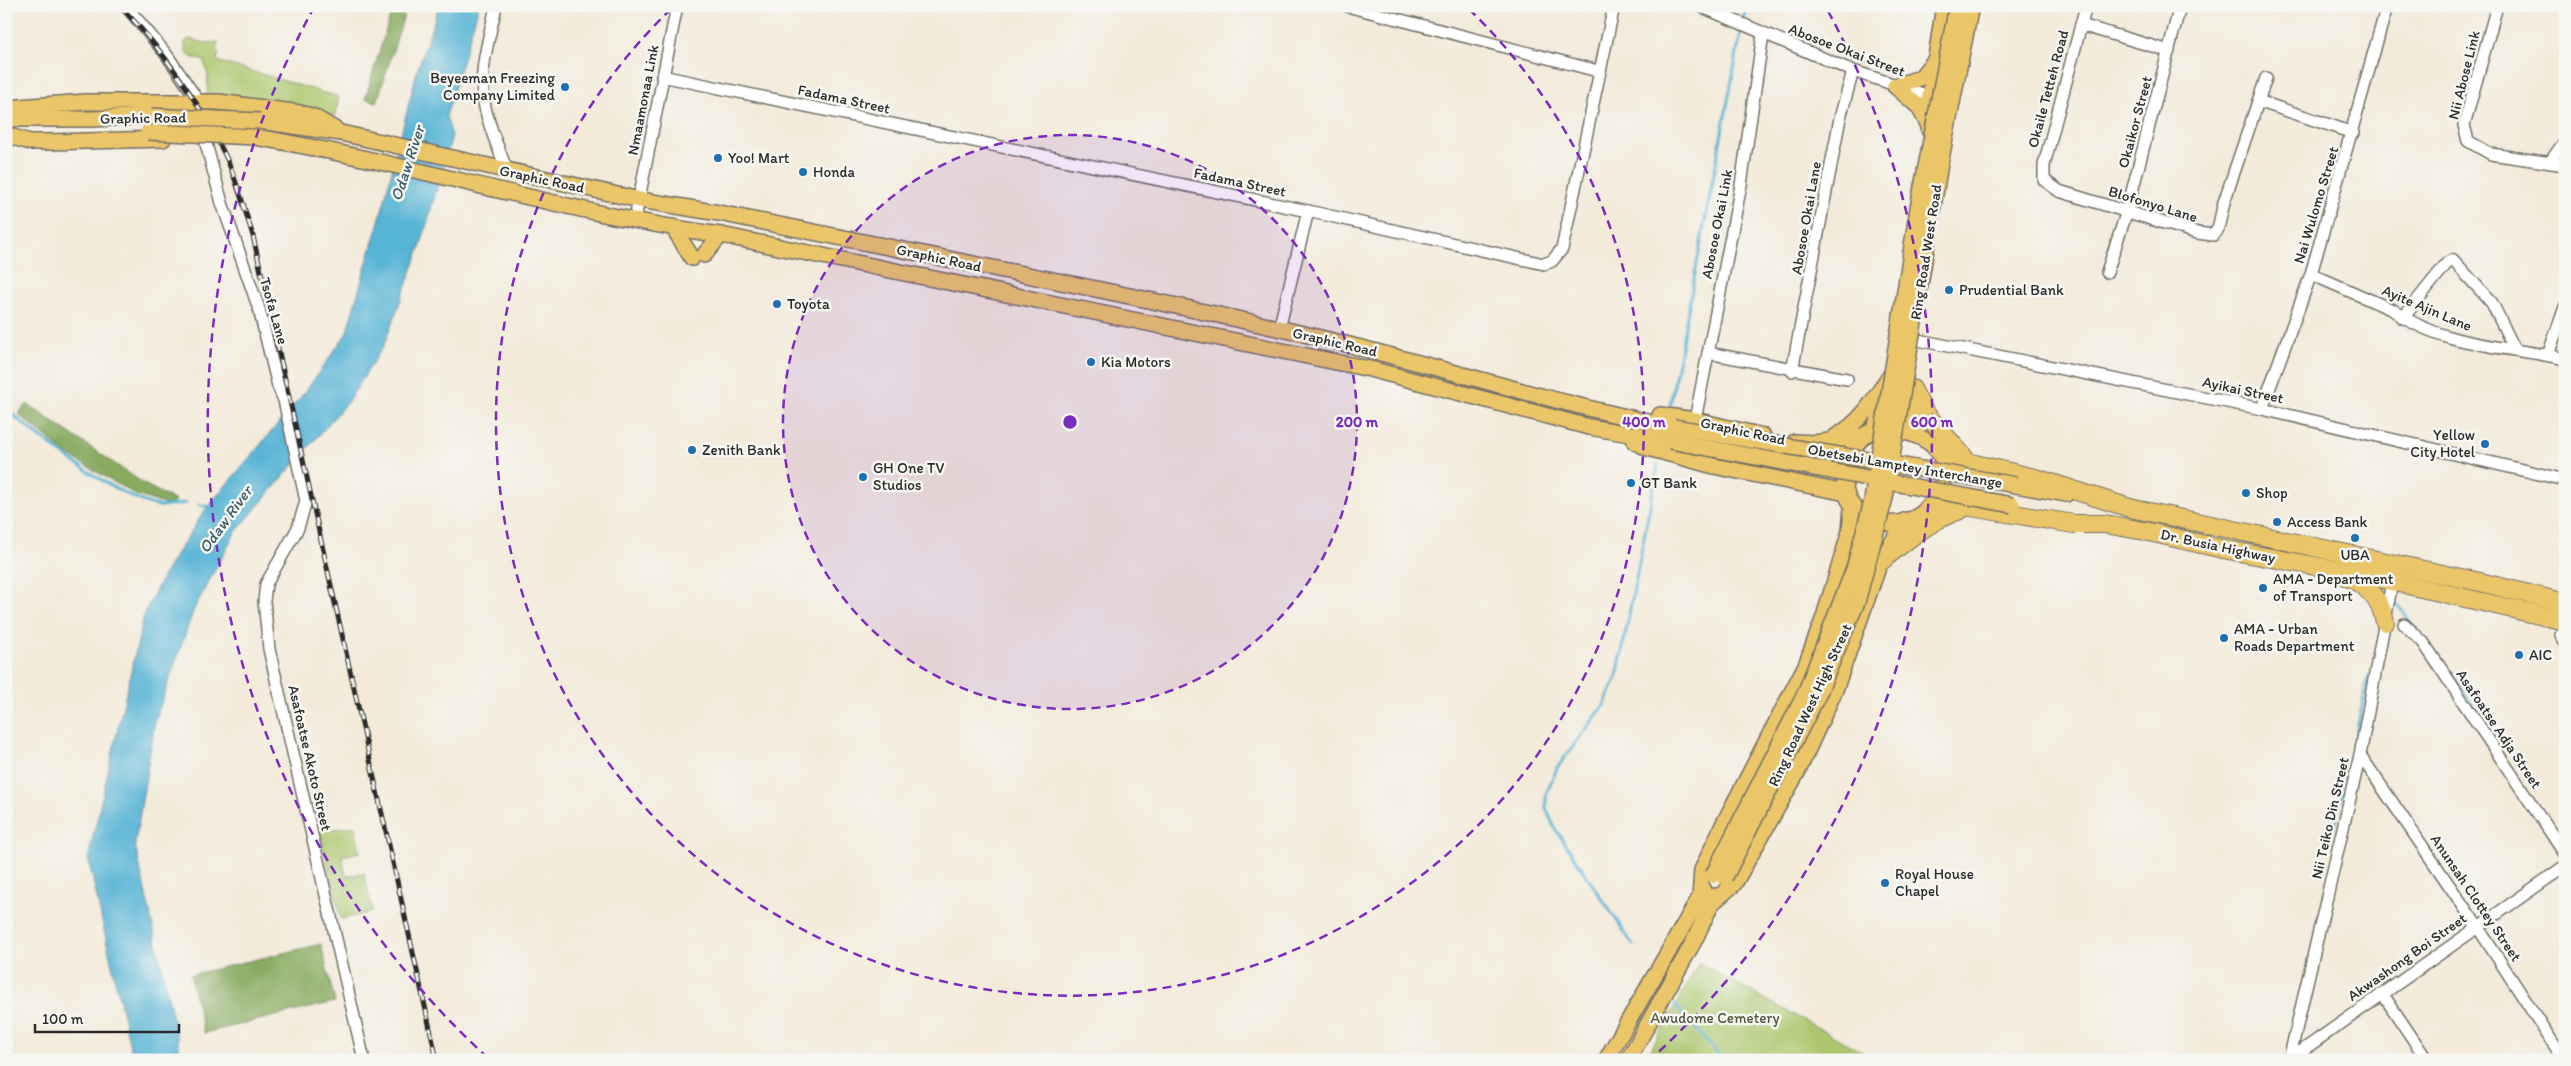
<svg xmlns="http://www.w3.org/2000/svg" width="2571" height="1066" font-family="Itim,sans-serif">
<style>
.green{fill:#abc66c;stroke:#6b784c}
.forest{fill:#88ab60;stroke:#5a6b46}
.water{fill:#57b4d5;stroke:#417080}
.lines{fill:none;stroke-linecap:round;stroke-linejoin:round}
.stream{stroke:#57b4d5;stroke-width:3}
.minor-casing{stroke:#716e68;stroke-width:14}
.major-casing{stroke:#716e68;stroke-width:18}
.highway-casing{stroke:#716e68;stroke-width:20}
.minor{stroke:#fff;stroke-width:11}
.major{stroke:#ebc669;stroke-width:15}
.highway{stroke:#ebc669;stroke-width:18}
.rail-casing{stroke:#2b2b2b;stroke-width:5}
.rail{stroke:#f6f6f2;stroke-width:3;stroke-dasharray:9;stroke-linecap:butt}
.major-bridge-casing{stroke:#716e68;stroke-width:18;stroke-linecap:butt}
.major-bridge{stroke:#ebc669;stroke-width:15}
.ring{fill:none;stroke:#7b2cbf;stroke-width:2.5;stroke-dasharray:9 6}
.poi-dot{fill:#1f6fb2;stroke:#f6f6f2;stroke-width:2}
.labels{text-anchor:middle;stroke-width:5;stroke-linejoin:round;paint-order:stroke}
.street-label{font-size:15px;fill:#2b2b2b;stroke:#f6f6f2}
.poi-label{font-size:15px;fill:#2b2b2b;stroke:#f6f6f2;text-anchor:start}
.park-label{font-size:15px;fill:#515a3e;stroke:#f6f6f2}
.water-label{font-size:16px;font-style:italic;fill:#3a5b66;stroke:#f6f6f2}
.centre{fill:#7b2cbf;stroke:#f6f6f2;stroke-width:2.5}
.ring-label{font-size:15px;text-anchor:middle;font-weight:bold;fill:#7b2cbf;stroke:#f6f6f2;stroke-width:5;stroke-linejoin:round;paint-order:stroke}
</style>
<rect width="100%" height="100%" fill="#f6f6f2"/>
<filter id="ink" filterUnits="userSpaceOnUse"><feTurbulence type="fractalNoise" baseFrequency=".02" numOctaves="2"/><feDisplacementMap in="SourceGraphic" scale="10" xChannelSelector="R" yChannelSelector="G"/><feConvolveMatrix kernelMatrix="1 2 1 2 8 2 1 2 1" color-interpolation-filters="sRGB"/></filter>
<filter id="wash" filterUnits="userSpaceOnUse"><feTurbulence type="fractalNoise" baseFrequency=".0096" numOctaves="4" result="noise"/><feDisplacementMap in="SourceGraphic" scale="20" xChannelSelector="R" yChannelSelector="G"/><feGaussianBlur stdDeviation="1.12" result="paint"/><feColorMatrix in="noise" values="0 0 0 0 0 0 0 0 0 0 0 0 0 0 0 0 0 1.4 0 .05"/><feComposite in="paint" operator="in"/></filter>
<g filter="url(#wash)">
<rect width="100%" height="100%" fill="#f3ead9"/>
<g class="green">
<path d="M189 39 206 43 218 42 216 51 219 53 217 61 339 97 335 116 207 95 208 76 204 61C190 56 184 58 185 42Z"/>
<polygon points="355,826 360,852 342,856 346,876 364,873 373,912 341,919 319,831"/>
<polygon points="1699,963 1877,1060 1645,1060"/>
</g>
<g class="forest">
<polygon points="393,6 407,6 377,102 365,99"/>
<polygon points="27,404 146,485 176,501 167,505 136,495 65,453 18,414"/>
<polygon points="321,944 335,1002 204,1033 190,975"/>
</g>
<polygon class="water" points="439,6 479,6 446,116 452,136 420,248 384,345 350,399 235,533 194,609 155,721 135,844 182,1060 133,1060 88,858 145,611 168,567 205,510 305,392 346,334 381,214 417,71"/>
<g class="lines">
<g class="stream">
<polyline points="1743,21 1746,6"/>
<polyline points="1670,405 1742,27"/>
<path d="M6 409C40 438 116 498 159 506 167 507 178 504 186 503"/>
<polyline points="199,505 210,507"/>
<polyline points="2395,602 2417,629"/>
<polyline points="2446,666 2488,729"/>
<polyline points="2335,827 2369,675"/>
<polyline points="1633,945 1554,827 1546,808 1546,794 1557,768 1605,704 1617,677 1658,464"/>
<polyline points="1675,1005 1723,1060"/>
</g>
</g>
</g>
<g filter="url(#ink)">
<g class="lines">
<g class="minor-casing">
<g id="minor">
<polyline points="126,6 166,54 199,102"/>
<path d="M496 6C490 36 478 71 484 102 488 126 499 149 507 171"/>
<polyline points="1347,6 1598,71"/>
<polyline points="1700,6 1853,71 1935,98"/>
<polyline points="2086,6 2044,165 2044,180 2059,191 2197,233 2213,235 2218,229 2224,202 2266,78"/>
<polyline points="2497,6 2464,125 2468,141 2491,154 2565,165"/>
<polyline points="2081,25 2169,51"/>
<polyline points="662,76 1308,211 1544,264 1552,261 1562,249 1614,6"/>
<polyline points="2258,101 2353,133"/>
<polyline points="205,140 222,203 259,309 278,386 284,400 306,501 298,528 266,584 264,601 269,649 364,1060"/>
<polyline points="2550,162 2565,141"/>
<polyline points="635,219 677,6"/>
<polyline points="2107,272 2127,211 2180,6"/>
<path d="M2311 274 2393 310C2442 347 2508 346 2565 359"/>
<polyline points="2403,318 2447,263 2453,260 2492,303 2515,350"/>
<polyline points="1279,329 1308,211"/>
<polyline points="1913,339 2262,409 2565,480"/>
<polyline points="1708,353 1847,379"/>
<polyline points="2548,355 2565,307"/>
<polyline points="1792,371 1840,118 1853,71"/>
<polyline points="2262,409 2311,274 2387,6"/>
<polyline points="1695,420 1741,185 1763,34"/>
<polyline points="2404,624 2423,642 2565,854"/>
<polyline points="2561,635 2565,641"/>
<polyline points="2360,755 2477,926 2564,1060"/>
<polyline points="2382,993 2427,1060"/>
<polyline points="2291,1052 2300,1052 2565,866"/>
<polyline points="2289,1060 2360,755 2392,582"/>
</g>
</g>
<g class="major-casing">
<g id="major">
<polyline points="1895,86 1919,107 1928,124"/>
<polyline points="1895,86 1920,78 1935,60"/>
<polyline points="6,108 86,102 219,102 300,113 314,117 336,130"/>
<polyline points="6,119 92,119 151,116"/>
<path d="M260 121 341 133 640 200 719 213C920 254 1122 292 1321 338 1439 366 1555 404 1674 427"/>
<polyline points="1929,130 1930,96 1944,6"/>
<polyline points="10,136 30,142 49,142 163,139"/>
<path d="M255 137C412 163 564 213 721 235L1370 369 1589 427 1670 441"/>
<polyline points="673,227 692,258"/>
<polyline points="704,255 721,235"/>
<polyline points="1912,388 1914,434"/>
<polyline points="1660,415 1695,420 1763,436"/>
<polyline points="1875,429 1882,403"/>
<path d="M1875 429C1914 428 1961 446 1938 494 1912 547 1824 524 1849 459 1854 445 1862 435 1875 429Z"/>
<polyline points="1635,434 1635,442 1648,448 1714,466 1846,493"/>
<path d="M1835 437C1861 422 1873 402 1888 378"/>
<polyline points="1795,442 1815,443 1863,436"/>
<polyline points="2016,485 2066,494"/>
<polyline points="1700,897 1702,870 1723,825 1806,665 1823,620 1850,531 1852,508"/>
<polyline points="1712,903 1734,884 1798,771 1835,690 1880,562 1906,520"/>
<polyline points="1606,1060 1704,890"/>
<polyline points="1628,1060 1694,941 1715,896"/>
</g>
</g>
<g class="highway-casing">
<g id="highway">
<polyline points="1912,389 1924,412 1963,456"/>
<polyline points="1936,448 1954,458 1971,463 2039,479 2130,508 2480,582 2565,603"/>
<polyline points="1928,508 1947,505 1971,507 2074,524 2105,524 2145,531 2223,549 2369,576 2565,621"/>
<path d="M1880 562C1904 542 1930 520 1960 510"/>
<path d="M2345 576C2367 585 2381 599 2385 622"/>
</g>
</g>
<use href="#minor" class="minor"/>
<use href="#major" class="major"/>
<use href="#highway" class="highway"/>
<g class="rail-casing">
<path id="rail" d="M120 6C161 48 198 100 224 153 237 179 244 208 253 236L437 1060"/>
</g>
<use href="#rail" class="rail"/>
<g class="major-bridge-casing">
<g id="major-bridge">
<polyline points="151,116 260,121"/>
<polyline points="148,132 255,137"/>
<polyline points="1674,427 2016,485"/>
<polyline points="1670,441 2012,505"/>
<polyline points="1713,875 1804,696 1854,569 1872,501 1918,208 1957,6"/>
<polyline points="1725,877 1818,695 1857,602 1885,498 1940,164 1971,6"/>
</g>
</g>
<use href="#major-bridge" class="major-bridge"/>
</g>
</g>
<circle cx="1070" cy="422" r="287" fill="#7b2cbf" fill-opacity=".12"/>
<g class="ring">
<circle cx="1070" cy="422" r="287"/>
<path d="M1469 9A574 574 0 1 1 671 9"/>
<path d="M488 1058A862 862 0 0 1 312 11M1828 11A862 862 0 0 1 1652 1058"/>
</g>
<g class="poi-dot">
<circle cx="565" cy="87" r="5"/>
<circle cx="718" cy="158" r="5"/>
<circle cx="803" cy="172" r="5"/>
<circle cx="1949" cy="290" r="5"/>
<circle cx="777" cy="304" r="5"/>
<circle cx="1091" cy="362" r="5"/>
<circle cx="2485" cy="444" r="5"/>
<circle cx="692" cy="450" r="5"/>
<circle cx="863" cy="477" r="5"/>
<circle cx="1631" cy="483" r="5"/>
<circle cx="2246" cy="493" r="5"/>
<circle cx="2277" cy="522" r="5"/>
<circle cx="2355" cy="538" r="5"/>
<circle cx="2263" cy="588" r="5"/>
<circle cx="2224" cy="638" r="5"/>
<circle cx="2519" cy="655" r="5"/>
<circle cx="1885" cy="883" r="5"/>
</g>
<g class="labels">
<g class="street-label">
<text transform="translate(1847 50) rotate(21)" y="5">Abosoe Okai Street</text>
<text transform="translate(2464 75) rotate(-76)" y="5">Nii Abose Link</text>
<text transform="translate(2048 89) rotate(-75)" y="5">Okaile Tetteh Road</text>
<text transform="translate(844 99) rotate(12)" y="5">Fadama Street</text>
<text transform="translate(643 100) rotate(-79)" y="5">Nmaamonaa Link</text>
<text transform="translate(143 118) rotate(-1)" y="5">Graphic Road</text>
<text transform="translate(2135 122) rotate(-75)" y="5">Okaikor Street</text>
<text transform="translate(542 179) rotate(12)" y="5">Graphic Road</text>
<text transform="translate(1240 182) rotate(12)" y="5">Fadama Street</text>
<text transform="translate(2153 204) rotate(17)" y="5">Blofonyo Lane</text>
<text transform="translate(2316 205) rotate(-73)" y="5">Nai Wulomo Street</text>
<text transform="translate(1806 218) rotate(-80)" y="5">Abosoe Okai Lane</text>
<text transform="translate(1717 224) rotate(-79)" y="5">Abosoe Okai Link</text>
<text transform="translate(1926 252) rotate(-81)" y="5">Ring Road West Road</text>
<text transform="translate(939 258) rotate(12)" y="5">Graphic Road</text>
<text transform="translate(2427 308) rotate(23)" y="5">Ayite Ajin Lane</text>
<text transform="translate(274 311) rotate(74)" y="5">Tsofa Lane</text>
<text transform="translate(1335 342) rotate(13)" y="5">Graphic Road</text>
<text transform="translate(2243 390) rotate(12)" y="5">Ayikai Street</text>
<text transform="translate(1743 431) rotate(12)" y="5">Graphic Road</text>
<text transform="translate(1905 466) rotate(10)" y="5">Obetsebi Lamptey Interchange</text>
<text transform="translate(2218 546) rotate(12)" y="5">Dr. Busia Highway</text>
<text transform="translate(1810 705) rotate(-65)" y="5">Ring Road West High Street</text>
<text transform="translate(2499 729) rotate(56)" y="5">Asafoatse Adja Street</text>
<text transform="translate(310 758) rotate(77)" y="5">Asafoatse Akoto Street</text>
<text transform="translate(2330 818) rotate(-77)" y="5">Nii Teiko Din Street</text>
<text transform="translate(2476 898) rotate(56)" y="5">Anunsah Clottey Street</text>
<text transform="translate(2407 957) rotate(-35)" y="5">Akwashong Boi Street</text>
</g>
<g class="poi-label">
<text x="555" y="83" text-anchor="end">Beyeeman Freezing<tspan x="555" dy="17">Company Limited</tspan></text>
<text x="728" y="163">Yoo! Mart</text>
<text x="813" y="177">Honda</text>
<text x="1959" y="295">Prudential Bank</text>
<text x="787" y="309">Toyota</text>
<text x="1101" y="367">Kia Motors</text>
<text x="2475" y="440" text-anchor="end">Yellow<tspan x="2475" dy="17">City Hotel</tspan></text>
<text x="702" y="455">Zenith Bank</text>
<text x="873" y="473">GH One TV<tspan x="873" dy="17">Studios</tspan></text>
<text x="1641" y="488">GT Bank</text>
<text x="2256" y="498">Shop</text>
<text x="2287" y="527">Access Bank</text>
<text x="2355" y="560" text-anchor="middle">UBA</text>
<text x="2273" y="584">AMA - Department<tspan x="2273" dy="17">of Transport</tspan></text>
<text x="2234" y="634">AMA - Urban<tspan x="2234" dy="17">Roads Department</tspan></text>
<text x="2529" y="660">AIC</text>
<text x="1895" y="879">Royal House<tspan x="1895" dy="17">Chapel</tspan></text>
</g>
<g class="park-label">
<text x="1715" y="1023">Awudome Cemetery</text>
</g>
<g class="water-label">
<text transform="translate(407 163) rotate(-72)" y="6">Odaw River</text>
<text transform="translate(225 519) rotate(-54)" y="6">Odaw River</text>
</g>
</g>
<circle cx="1070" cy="422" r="8" class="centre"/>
<g class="ring-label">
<text x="1357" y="427">200 m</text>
<text x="1644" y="427">400 m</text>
<text x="1932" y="427">600 m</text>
</g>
<rect width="2571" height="1066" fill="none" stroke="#f6f6f2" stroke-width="25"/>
<path d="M35 1024v8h144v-8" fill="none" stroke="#2b2b2b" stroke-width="2.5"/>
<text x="42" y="1024" font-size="15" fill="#2b2b2b" stroke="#f6f6f2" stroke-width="4" paint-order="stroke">100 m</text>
</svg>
